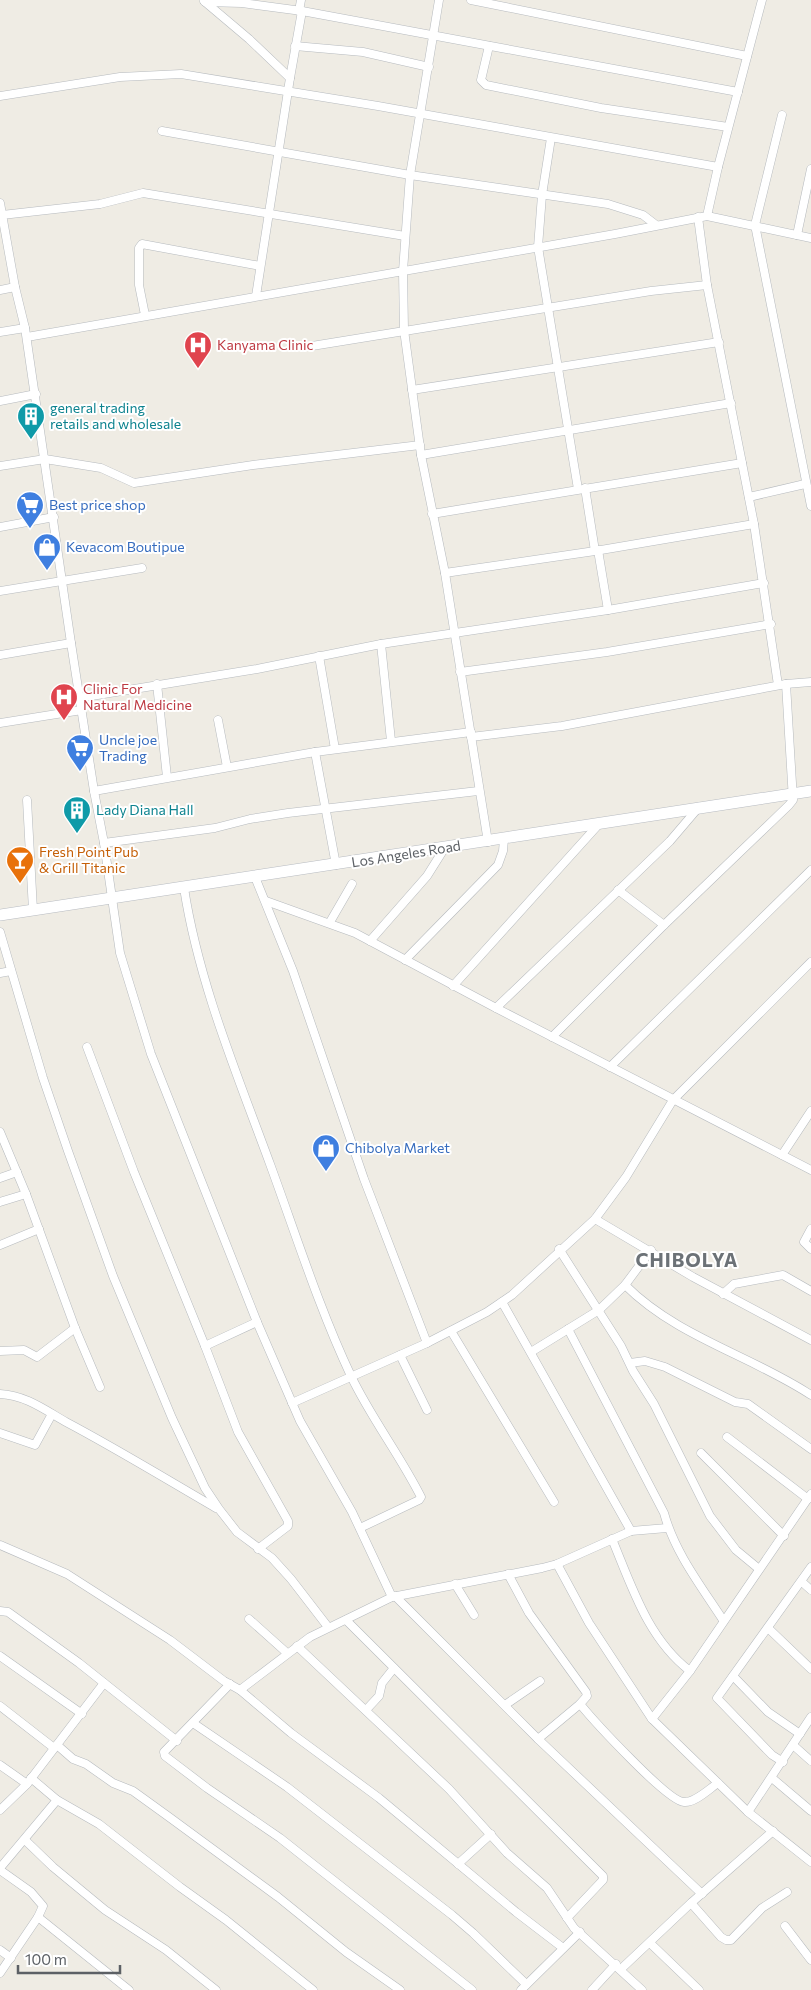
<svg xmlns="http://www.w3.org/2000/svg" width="811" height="1990" font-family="Commissioner,sans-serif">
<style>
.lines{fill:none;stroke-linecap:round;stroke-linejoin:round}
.street-casing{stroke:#b6babe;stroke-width:9}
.secondary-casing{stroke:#b7bbc1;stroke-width:12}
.street{stroke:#fff;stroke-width:8}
.secondary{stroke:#fff;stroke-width:11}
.labels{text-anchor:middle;stroke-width:4;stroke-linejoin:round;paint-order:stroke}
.health-label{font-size:14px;fill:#be3a42;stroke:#fff;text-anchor:start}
.culture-label{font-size:14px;fill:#0d838f;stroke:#fff;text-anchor:start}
.shop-label{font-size:14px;fill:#366cbe;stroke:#fff;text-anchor:start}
.food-label{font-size:14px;fill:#c56008;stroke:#fff;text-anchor:start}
.street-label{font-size:14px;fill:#5c6065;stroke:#fff}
.district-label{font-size:19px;font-weight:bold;letter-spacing:1px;fill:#6c7277;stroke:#fff}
</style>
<rect width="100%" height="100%" fill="#efece4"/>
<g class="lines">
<g class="street-casing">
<g id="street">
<polyline points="439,0 410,175 403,271 404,330 421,455 445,573 488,842"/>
<polyline points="471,0 747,56"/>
<polyline points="204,1 249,39 290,78 256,296"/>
<polyline points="205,2 242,3 302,11 738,92"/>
<polyline points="299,11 301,0"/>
<polyline points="295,46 363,52 429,67"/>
<polyline points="489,46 481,80 486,85 601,108 728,127"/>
<polyline points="290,78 302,11"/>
<polyline points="0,96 120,77 181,74 378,106 718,167 762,0"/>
<polyline points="782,115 755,225 811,506"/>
<polyline points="162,131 410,175 608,204 643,215 656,225"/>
<polyline points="551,138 542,195 538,247 578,489"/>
<polyline points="0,203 15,287 25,328 71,643 94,791 104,843 120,953 151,1054 257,1322 300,1421 352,1512 392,1597"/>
<polyline points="2,215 100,204 143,193 405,236"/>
<polyline points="707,216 811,238"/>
<polyline points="698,217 707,285 754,524 778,685"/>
<polyline points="797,235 811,169"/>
<polyline points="0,290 15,287"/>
<polyline points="145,315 139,285 139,248 142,244 260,266"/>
<polyline points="0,332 25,328"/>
<polyline points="27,337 615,234 707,216 718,167"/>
<polyline points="312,346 651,291 707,285"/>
<polyline points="412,390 719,342"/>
<polyline points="0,401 36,394"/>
<polyline points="421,455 731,403"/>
<polyline points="0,466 45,459 101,468 134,483 253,465 420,445"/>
<polyline points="585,488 595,551"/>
<polyline points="749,497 805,484"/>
<polyline points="432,514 742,463"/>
<polyline points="0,527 54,517"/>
<polyline points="598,550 608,610"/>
<polyline points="445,573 595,551 754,524"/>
<polyline points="0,591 142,568"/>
<polyline points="381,644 391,741"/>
<polyline points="0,655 71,643"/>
<polyline points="319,656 335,749"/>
<polyline points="460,672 607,652 771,624"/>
<polyline points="157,684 167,777"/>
<polyline points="79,698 257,669 381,644 608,610 764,583"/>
<polyline points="218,720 227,767"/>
<polyline points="0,723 82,710"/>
<polyline points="471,737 562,726 786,684 811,682"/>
<polyline points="315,752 336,865"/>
<polyline points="94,791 315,752 471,732"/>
<polyline points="27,800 33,910"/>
<polyline points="104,843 215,828 250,819 288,813 478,791"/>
<polyline points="255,877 293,971 364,1179 427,1343"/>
<path d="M184 888C199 984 237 1074 270 1164 296 1235 319 1308 351 1376 371 1418 400 1455 421 1497L419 1500 360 1528"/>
<polyline points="618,890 664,925"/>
<polyline points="266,901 355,933 496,1008 811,1170"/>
<polyline points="330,922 352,884"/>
<polyline points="0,932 43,1078 68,1151 113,1276 172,1418 205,1488 219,1509 237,1532 272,1558 291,1579 328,1627"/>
<polyline points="370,941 427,876 444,849"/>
<polyline points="405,960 498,865 503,851 504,839"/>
<polyline points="0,973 11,971"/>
<polyline points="453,986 599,824"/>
<polyline points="496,1008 670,841 699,807"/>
<polyline points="552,1037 664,925 789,805 793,800 786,684"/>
<polyline points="87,1047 134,1172 205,1346 257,1322"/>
<polyline points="610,1067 811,870"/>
<polyline points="0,1132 26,1194 75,1328 100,1387"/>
<polyline points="782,1155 811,1111"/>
<polyline points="0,1178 17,1172"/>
<polyline points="0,1202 26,1194"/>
<polyline points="595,1219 693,1277 811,1340"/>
<polyline points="811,1229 804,1242 811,1249"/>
<polyline points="0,1245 39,1229"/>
<polyline points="559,1249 621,1346 633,1371 654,1404 710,1516 736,1550 759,1569"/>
<path d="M625 1285C677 1337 750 1355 811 1395"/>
<polyline points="723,1294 734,1284 783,1275 811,1291"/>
<polyline points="502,1302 631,1531"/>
<path d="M568 1329 664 1513C675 1553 701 1586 723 1620"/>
<polyline points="451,1331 554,1502"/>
<polyline points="205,1346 238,1432 288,1521 288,1526 258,1549"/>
<polyline points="0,1351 24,1350 37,1357 75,1328"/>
<polyline points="531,1352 599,1310 625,1285 651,1250"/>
<polyline points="400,1355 427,1410"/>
<polyline points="630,1363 645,1361 665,1367 735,1402 748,1404 811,1449"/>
<path d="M0 1394C25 1395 45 1410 66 1422 117 1449 166 1479 216 1508"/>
<polyline points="292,1403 427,1343 487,1312 512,1295 595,1219 626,1177 673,1100 811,962"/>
<polyline points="0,1433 35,1445 52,1414"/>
<polyline points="727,1437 808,1499"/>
<polyline points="701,1453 784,1536"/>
<path d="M612 1539C632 1587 648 1639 690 1671"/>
<polyline points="0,1545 67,1574 170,1640 224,1681 240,1690 291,1733 379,1798 516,1912 563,1948"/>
<polyline points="557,1564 589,1623 652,1719 748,1812 811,1862"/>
<path d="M508 1574 529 1613 586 1692 587 1696 580 1704C593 1720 668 1802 684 1802 695 1803 709 1789 718 1783"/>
<polyline points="802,1582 811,1590"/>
<polyline points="455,1584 474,1615"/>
<polyline points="395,1596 538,1739 702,1894"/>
<polyline points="0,1611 8,1612 79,1663 177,1741"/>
<polyline points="249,1619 287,1653"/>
<polyline points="346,1620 603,1876 603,1880 567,1918"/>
<polyline points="768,1628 811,1669"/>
<polyline points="297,1646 449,1789 507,1853 547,1888 574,1928 642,1990"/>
<polyline points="0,1656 82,1714"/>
<polyline points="733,1676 768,1712 800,1734"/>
<polyline points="230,1684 164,1752 165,1756 207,1788 280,1838 472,1990"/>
<polyline points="240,1690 310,1637 392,1597 542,1568 557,1564 631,1531 667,1528"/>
<polyline points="505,1705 540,1681"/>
<polyline points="0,1706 54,1748"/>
<polyline points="366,1710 379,1696 382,1683 394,1668"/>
<polyline points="652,1719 690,1671 811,1494"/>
<polyline points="193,1723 287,1787 452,1915 473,1933 526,1984"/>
<polyline points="538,1739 580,1704"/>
<polyline points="57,1745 73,1759 86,1764 113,1783 133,1791 169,1817 278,1897 346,1952 400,1990"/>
<polyline points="793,1745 811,1761"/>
<polyline points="783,1762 772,1755 717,1698 811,1567"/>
<polyline points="0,1765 27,1784"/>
<polyline points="31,1778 57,1800 99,1824 180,1887 226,1920 313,1990"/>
<polyline points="772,1778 811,1811"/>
<polyline points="0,1810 27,1784 104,1683"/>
<polyline points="748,1812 811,1717"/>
<polyline points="25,1840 53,1867 105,1910 166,1950 216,1990"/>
<polyline points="458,1864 491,1834"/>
<polyline points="0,1868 57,1800"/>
<polyline points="0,1870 31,1892 43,1906 38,1917 0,1973"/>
<polyline points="691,1903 721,1937 726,1940 731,1940 762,1908 787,1892"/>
<polyline points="38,1917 129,1990"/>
<polyline points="785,1926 811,1960"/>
<polyline points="650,1943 699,1990"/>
<polyline points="0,1950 11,1958"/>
<polyline points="621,1969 691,1903 773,1831"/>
<polyline points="521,1990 580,1932"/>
<polyline points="592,1990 616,1964"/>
</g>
</g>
<g class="secondary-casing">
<polyline id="secondary" points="0,915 811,791"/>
</g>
<use href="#street" class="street"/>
<use href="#secondary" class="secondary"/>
</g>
<defs>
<g id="hospital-pin" transform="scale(1.4375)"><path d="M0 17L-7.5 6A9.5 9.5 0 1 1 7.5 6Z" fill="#e0444e" stroke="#fff"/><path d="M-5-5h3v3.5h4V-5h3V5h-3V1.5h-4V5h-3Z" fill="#fff"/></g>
<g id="building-pin" transform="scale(1.4375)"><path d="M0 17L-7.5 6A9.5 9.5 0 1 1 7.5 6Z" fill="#0f9aa8" stroke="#fff"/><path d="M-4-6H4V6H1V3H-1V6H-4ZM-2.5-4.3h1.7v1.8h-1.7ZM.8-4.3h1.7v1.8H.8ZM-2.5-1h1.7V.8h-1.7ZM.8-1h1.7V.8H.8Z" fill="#fff"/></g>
<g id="supermarket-pin" transform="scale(1.4375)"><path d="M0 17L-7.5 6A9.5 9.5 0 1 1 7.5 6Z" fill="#3f7fe0" stroke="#fff"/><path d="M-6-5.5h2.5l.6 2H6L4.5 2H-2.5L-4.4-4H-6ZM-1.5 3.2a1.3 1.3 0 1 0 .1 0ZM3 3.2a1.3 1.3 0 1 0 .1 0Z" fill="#fff"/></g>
<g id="shop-pin" transform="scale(1.4375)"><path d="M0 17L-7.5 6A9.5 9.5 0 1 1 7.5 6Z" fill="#3f7fe0" stroke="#fff"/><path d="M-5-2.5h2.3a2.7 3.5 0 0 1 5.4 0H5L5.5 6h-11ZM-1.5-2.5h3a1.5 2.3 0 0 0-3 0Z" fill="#fff"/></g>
<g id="bar-pin" transform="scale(1.4375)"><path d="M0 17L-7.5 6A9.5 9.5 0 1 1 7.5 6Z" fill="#e8710a" stroke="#fff"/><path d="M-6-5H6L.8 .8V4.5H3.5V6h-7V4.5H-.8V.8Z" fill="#fff"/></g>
</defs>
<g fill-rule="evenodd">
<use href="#hospital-pin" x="198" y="345"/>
<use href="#building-pin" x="31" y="416"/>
<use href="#supermarket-pin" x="30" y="505"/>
<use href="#shop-pin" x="47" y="547"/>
<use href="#hospital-pin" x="64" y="697"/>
<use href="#supermarket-pin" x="80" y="748"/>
<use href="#building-pin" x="77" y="810"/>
<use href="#bar-pin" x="20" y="860"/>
<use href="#shop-pin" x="326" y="1148"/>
</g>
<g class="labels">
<g class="health-label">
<text x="217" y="350">Kanyama Clinic</text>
<text x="83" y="694">Clinic For<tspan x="83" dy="16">Natural Medicine</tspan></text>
</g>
<g class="culture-label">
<text x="50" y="413">general trading<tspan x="50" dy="16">retails and wholesale</tspan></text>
<text x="96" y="815">Lady Diana Hall</text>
</g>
<g class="shop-label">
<text x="49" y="510">Best price shop</text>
<text x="66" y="552">Kevacom Boutipue</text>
<text x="99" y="745">Uncle joe<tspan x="99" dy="16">Trading</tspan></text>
<text x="345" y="1153">Chibolya Market</text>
</g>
<g class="food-label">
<text x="39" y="857">Fresh Point Pub<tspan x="39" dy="16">&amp; Grill Titanic</tspan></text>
</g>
<g class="street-label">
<text transform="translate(406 854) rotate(-9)" y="5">Los Angeles Road</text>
</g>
<g class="district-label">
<text x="687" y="1267">CHIBOLYA</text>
</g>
</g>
<path d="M18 1965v8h102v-8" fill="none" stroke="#5c6065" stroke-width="2.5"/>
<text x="25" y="1965" font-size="15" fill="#5c6065" stroke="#ffffff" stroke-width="4" paint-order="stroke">100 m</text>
</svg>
